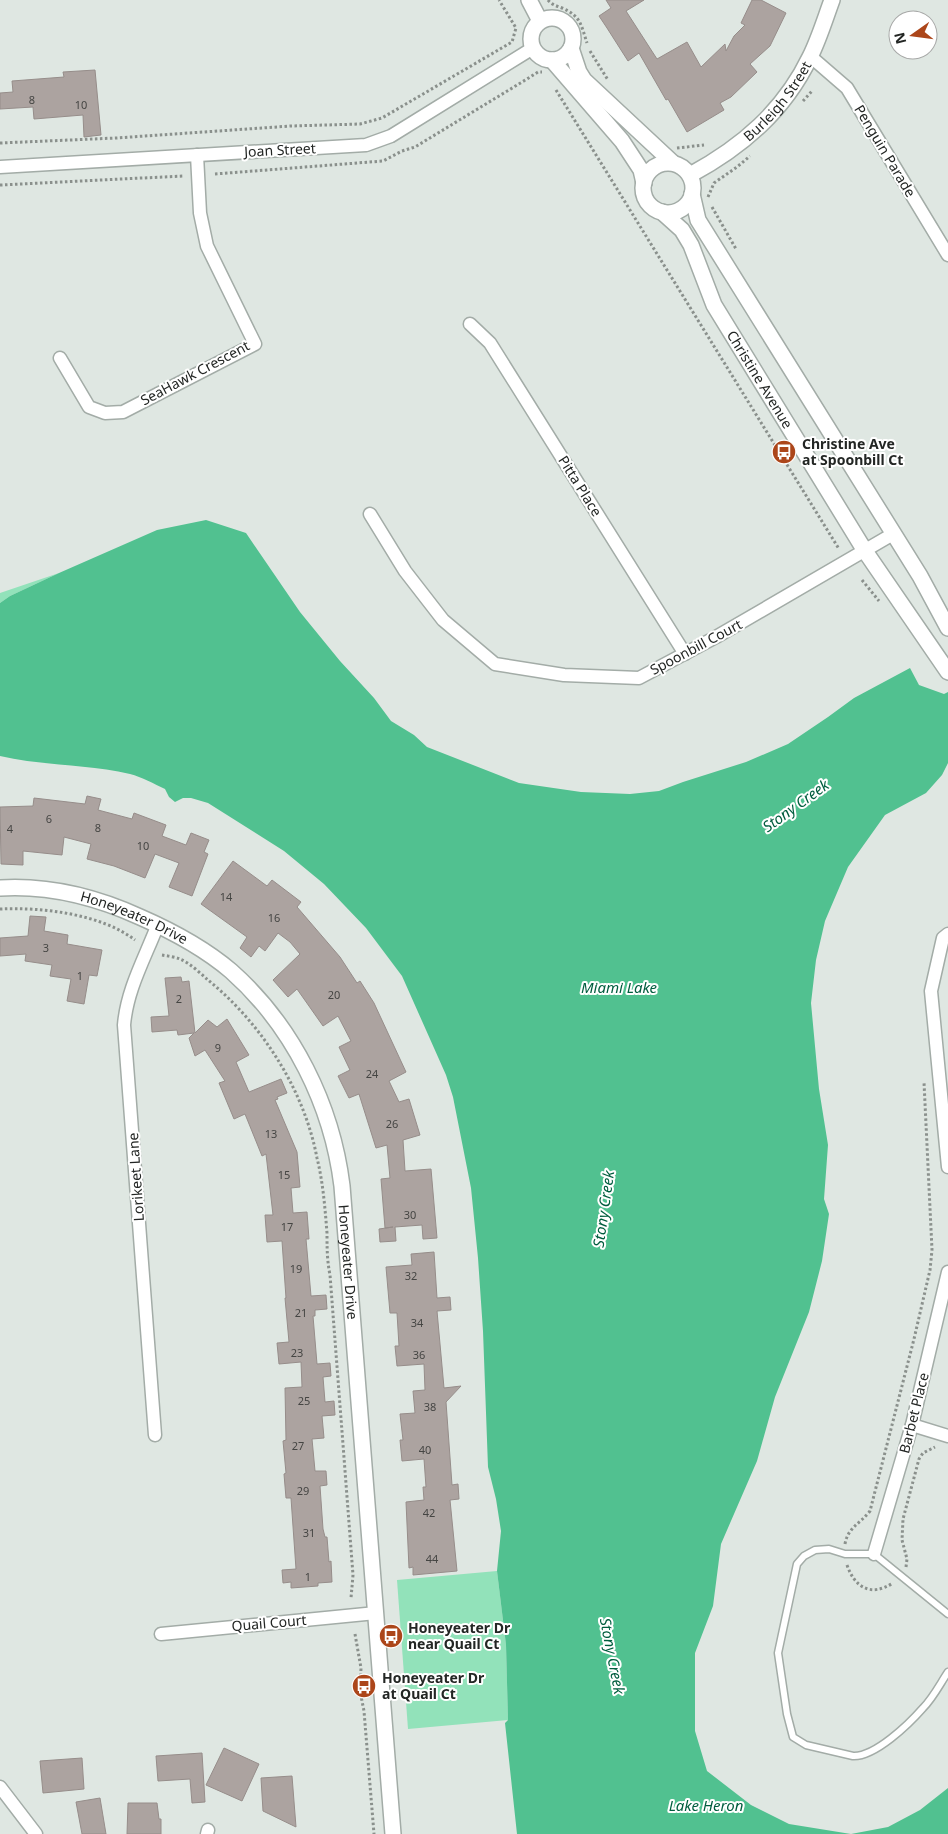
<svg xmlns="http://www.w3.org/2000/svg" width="948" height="1834" font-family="'Noto Sans',sans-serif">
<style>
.green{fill:#92e2ba}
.water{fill:#51c190}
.building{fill:#aca3a0;stroke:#968d8a}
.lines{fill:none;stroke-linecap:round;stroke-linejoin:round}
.service-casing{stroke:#a3aca7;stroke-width:9}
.minor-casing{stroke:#a3aca7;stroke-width:15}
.tertiary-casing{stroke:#a3aca7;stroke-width:18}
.path{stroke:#8a908c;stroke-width:3;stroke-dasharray:2.5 2.5;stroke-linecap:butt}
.service{stroke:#fff;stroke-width:6}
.minor{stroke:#fff;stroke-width:12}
.tertiary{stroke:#fff;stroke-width:15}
.labels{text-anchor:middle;stroke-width:4;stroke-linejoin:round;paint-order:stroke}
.number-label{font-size:11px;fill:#454543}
.street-label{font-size:14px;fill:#232624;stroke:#fff}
.poi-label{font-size:14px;font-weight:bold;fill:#232624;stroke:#fff;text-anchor:start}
.water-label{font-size:15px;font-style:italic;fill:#005d3e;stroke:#fff}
</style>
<rect width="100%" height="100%" fill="#dfe7e2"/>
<g class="green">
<polygon points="59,573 10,596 0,603 0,593"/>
<polygon points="497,1571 506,1645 508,1720 408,1729 397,1580"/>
</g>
<path class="water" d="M206 520 246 533 300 612 340 661 374 698 391 721 414 735 427 747 519 783 581 792 630 794 659 791 683 782 746 762 788 744 828 717 854 698 910 668 919 685 944 694 948 692V763L942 775 926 793 885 815 848 867 825 921 816 960 811 1003 819 1089 828 1145 824 1199 829 1214 822 1261 809 1312 775 1397 757 1461 721 1544 713 1606 695 1653V1731L707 1771 751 1805 789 1824 851 1834 888 1827 920 1810 948 1788V1834H517L505 1723 508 1720 506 1645 497 1571 501 1531 496 1499 488 1467 483 1331 478 1258 471 1188 453 1097 446 1075 402 976 366 928 324 884 284 851 208 803 191 798H183L175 802 169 797 165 789C154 784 142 777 130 774 87 764 43 766 0 756V603L10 596 59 573 157 530Z"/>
<g class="building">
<polygon points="606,0 644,0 626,11 657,59 687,42 701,67 725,44 726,51 734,36 745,25 741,23 752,0 761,0 786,13 770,46 750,64 757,72 731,97 720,103 724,110 687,132 668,99 666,100 639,53 628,61 607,28 599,16 611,8"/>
<polygon points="95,70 101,135 84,137 83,115 34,119 33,107 0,109 0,93 13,92 12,81 64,77 63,72"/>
<polygon points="87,796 101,799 98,810 132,819 134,813 166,825 162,836 186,845 191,833 209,840 204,852 208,854 192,896 169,887 179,863 155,854 145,878 114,866 87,859 91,844 64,837 62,855 23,851 23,865 1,864 0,807 33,806 34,798 85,804"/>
<polygon points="233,861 267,886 272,880 301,902 297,907 340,957 357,983 360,981 374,1003 406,1072 389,1081 399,1102 409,1099 420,1135 403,1140 405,1171 431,1169 437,1238 423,1239 422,1225 395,1227 396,1241 380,1242 379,1229 393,1227 385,1228 381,1179 390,1178 387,1145 376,1148 359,1094 349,1098 338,1076 350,1070 339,1047 351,1041 338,1016 323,1026 297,989 288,997 273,980 300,954 290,942 278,933 265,951 259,946 251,957 240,948 247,937 201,904"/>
<polygon points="30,916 46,917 44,931 68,935 67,944 102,950 97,976 89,975 84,1004 67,1001 71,979 50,976 52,965 25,961 26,954 0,956 0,938 28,936"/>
<polygon points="181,977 182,982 189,981 195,1033 208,1020 217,1027 227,1019 249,1055 236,1062 249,1092 281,1079 287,1093 277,1097 278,1099 275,1100 297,1152 300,1187 291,1188 293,1213 307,1212 309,1239 306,1239 311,1296 326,1295 327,1309 315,1310 315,1316 313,1316 317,1364 330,1363 331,1376 323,1377 325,1402 334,1401 335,1415 322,1416 324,1438 312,1439 315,1471 326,1471 327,1485 320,1486 323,1529 325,1537 327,1537 329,1562 331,1561 332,1582 318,1583 318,1586 291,1588 291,1582 283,1583 282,1570 296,1569 291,1498 286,1498 284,1474 286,1473 283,1441 286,1440 285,1388 302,1387 301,1362 279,1364 277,1343 289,1342 285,1298 286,1298 282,1241 267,1242 265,1215 273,1215 266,1154 262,1156 245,1114 234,1119 219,1083 225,1081 205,1050 195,1056 189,1038 194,1033 178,1035 177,1030 152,1032 151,1017 169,1016 165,978"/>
<polygon points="434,1252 437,1298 450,1297 451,1310 437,1311 444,1388 461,1386 446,1402 452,1485 458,1484 459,1499 450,1500 457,1571 413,1575 413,1567 409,1568 406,1502 424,1500 423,1487 426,1487 424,1459 402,1461 400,1440 403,1440 400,1414 415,1413 413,1391 425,1390 424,1364 397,1366 395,1346 399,1346 397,1313 390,1313 386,1267 412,1265 411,1254"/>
<polygon points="224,1748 259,1764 242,1801 206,1785"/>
<polygon points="202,1753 205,1802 192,1803 190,1779 158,1781 156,1756"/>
<polygon points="82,1758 84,1789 43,1793 40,1761"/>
<polygon points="292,1776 296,1827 263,1811 261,1778"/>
<polygon points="100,1798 106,1834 82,1834 76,1802"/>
<polygon points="128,1803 157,1803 159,1819 161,1819 161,1834 127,1834"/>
</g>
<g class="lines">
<g class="service-casing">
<path id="service" d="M948 1614 874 1554H845L829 1549 815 1550 804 1556 797 1564 778 1653 787 1714 793 1737 806 1745 853 1756C875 1757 909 1724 923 1708 933 1698 940 1684 948 1672"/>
</g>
<g class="minor-casing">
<g id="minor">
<polyline points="810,56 847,88 948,255"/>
<polyline points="0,167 366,145 391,136 533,48"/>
<polyline points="470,324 490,343 685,654"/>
<polyline points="60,358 89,407 105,413 123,412 255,344 207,246 200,213 197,155"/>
<polyline points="370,514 405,571 443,620 495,664 564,675 639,678 716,637 893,534"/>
<polyline points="948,934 943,938 931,991 948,1167"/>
<polyline points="912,1425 948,1436"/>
<path d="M155 1435 124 1025C127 989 145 958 158 924"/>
<polyline points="874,1554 912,1425 948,1272"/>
<polyline points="161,1634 376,1613"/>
<polyline points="0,1787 36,1834"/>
<polyline points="207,1834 208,1830"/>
</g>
</g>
<g class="tertiary-casing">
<g id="tertiary">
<polyline points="529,0 540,21"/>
<circle cx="552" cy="39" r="21"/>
<polyline points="571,48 579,72 584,80 673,163"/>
<polyline points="552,60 622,141 641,170 644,183"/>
<circle cx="668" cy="188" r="25"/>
<path id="s1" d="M690 175C742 147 784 111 810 57 819 39 825 19 832 0"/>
<polyline points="692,194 698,220 920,576 948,628"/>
<path id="s2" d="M662 212 682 230 691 245 714 305 865 551 948 672"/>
<path id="s3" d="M0 888C49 885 96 897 140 917 172 931 204 948 231 971 293 1026 332 1105 342 1186L393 1834"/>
</g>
</g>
<g class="path">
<path d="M548 0C552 5 557 6 562 8 581 16 581 25 587 43"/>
<polyline points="590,51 608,80"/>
<polyline points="556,90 839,549"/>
<polyline points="803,101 812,91"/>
<polyline points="0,143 116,138 291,126 360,124 382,118 512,42 516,28 499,0"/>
<polyline points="677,148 704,145"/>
<polyline points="215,174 383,161 402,151 415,147 527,79 538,72 542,72"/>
<polyline points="0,185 183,176"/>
<polyline points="708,197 714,183 737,167 750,156"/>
<polyline points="712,207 736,249"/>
<polyline points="862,580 879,601"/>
<path d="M0 909C42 907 101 914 135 940"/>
<path d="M162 955C168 956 175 957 180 959 190 963 200 973 208 980 261 1023 304 1089 317 1158 323 1182 325 1208 327 1233 327 1248 327 1260 330 1275L353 1575 351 1598"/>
<path d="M845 1544C848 1527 860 1524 870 1511L914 1339 930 1270 932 1250 924 1082"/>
<path d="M847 1565C855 1588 871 1597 893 1583"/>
<polyline points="906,1567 907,1559 902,1540 903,1519 919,1459 923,1453 935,1447"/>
<polyline points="355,1634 361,1668 360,1691 364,1711 374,1834"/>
</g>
<use href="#service" class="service"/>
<use href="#minor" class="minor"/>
<use href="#tertiary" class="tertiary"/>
</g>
<defs>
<g id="bus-disc" transform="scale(1.25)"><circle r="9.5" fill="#ac461a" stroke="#fff"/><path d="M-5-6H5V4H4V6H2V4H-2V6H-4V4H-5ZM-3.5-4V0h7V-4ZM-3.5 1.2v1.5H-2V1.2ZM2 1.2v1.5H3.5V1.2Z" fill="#fff"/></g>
</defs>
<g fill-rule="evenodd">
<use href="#bus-disc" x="784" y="452"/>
<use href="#bus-disc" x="391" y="1636"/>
<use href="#bus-disc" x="364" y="1686"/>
</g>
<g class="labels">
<g class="number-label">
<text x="32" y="104">8</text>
<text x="81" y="109">10</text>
<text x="49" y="823">6</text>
<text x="98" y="832">8</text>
<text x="10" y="833">4</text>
<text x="143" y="850">10</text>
<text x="226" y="901">14</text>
<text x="274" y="922">16</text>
<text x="46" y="952">3</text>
<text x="80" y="980">1</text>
<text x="334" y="999">20</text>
<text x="179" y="1003">2</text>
<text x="218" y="1052">9</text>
<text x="372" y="1078">24</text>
<text x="392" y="1128">26</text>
<text x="271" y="1138">13</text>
<text x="284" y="1179">15</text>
<text x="410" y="1219">30</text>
<text x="287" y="1231">17</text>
<text x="296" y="1273">19</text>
<text x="411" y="1280">32</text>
<text x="301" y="1317">21</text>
<text x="417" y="1327">34</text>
<text x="297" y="1357">23</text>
<text x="419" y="1359">36</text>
<text x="304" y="1405">25</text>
<text x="430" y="1411">38</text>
<text x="298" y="1450">27</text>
<text x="425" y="1454">40</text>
<text x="303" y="1495">29</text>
<text x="429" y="1517">42</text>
<text x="309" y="1537">31</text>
<text x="432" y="1563">44</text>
<text x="308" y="1581">1</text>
</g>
<g class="street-label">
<text dy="5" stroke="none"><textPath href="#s1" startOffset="116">Burleigh Street</textPath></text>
<text transform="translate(280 150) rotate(-3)" y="5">Joan Street</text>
<text transform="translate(885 151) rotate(59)" y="5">Penguin Parade</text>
<text transform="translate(195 373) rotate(-28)" y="5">SeaHawk Crescent</text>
<text dy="5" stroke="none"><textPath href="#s2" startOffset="196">Christine Avenue</textPath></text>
<text transform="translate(580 486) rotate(58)" y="5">Pitta Place</text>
<text transform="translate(696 647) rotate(-28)" y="5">Spoonbill Court</text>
<text dy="5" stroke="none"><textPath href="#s3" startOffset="139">Honeyeater Drive</textPath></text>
<text transform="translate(136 1177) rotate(-94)" y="5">Lorikeet Lane</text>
<text dy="5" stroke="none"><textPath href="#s3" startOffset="574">Honeyeater Drive</textPath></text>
<text transform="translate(914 1413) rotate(-76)" y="5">Barbet Place</text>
<text transform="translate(269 1623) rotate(-5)" y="5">Quail Court</text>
</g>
<g class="poi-label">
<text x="802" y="449">Christine Ave<tspan x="802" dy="16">at Spoonbill Ct</tspan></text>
<text x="408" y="1633">Honeyeater Dr<tspan x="408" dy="16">near Quail Ct</tspan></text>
<text x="382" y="1683">Honeyeater Dr<tspan x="382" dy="16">at Quail Ct</tspan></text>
</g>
<g class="water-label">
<text transform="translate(796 806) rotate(-36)" y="5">Stony Creek</text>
<text x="619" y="993">Miami Lake</text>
<text transform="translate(604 1209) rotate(-82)" y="5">Stony Creek</text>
<text transform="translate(612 1656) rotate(79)" y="5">Stony Creek</text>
<text x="706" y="1811">Lake Heron</text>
</g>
</g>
<g transform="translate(913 35) rotate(256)"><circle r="24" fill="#ffffff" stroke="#a7a8a7"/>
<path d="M0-4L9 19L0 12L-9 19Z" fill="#ac461a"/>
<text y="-8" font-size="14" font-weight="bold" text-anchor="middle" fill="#232624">N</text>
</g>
</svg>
